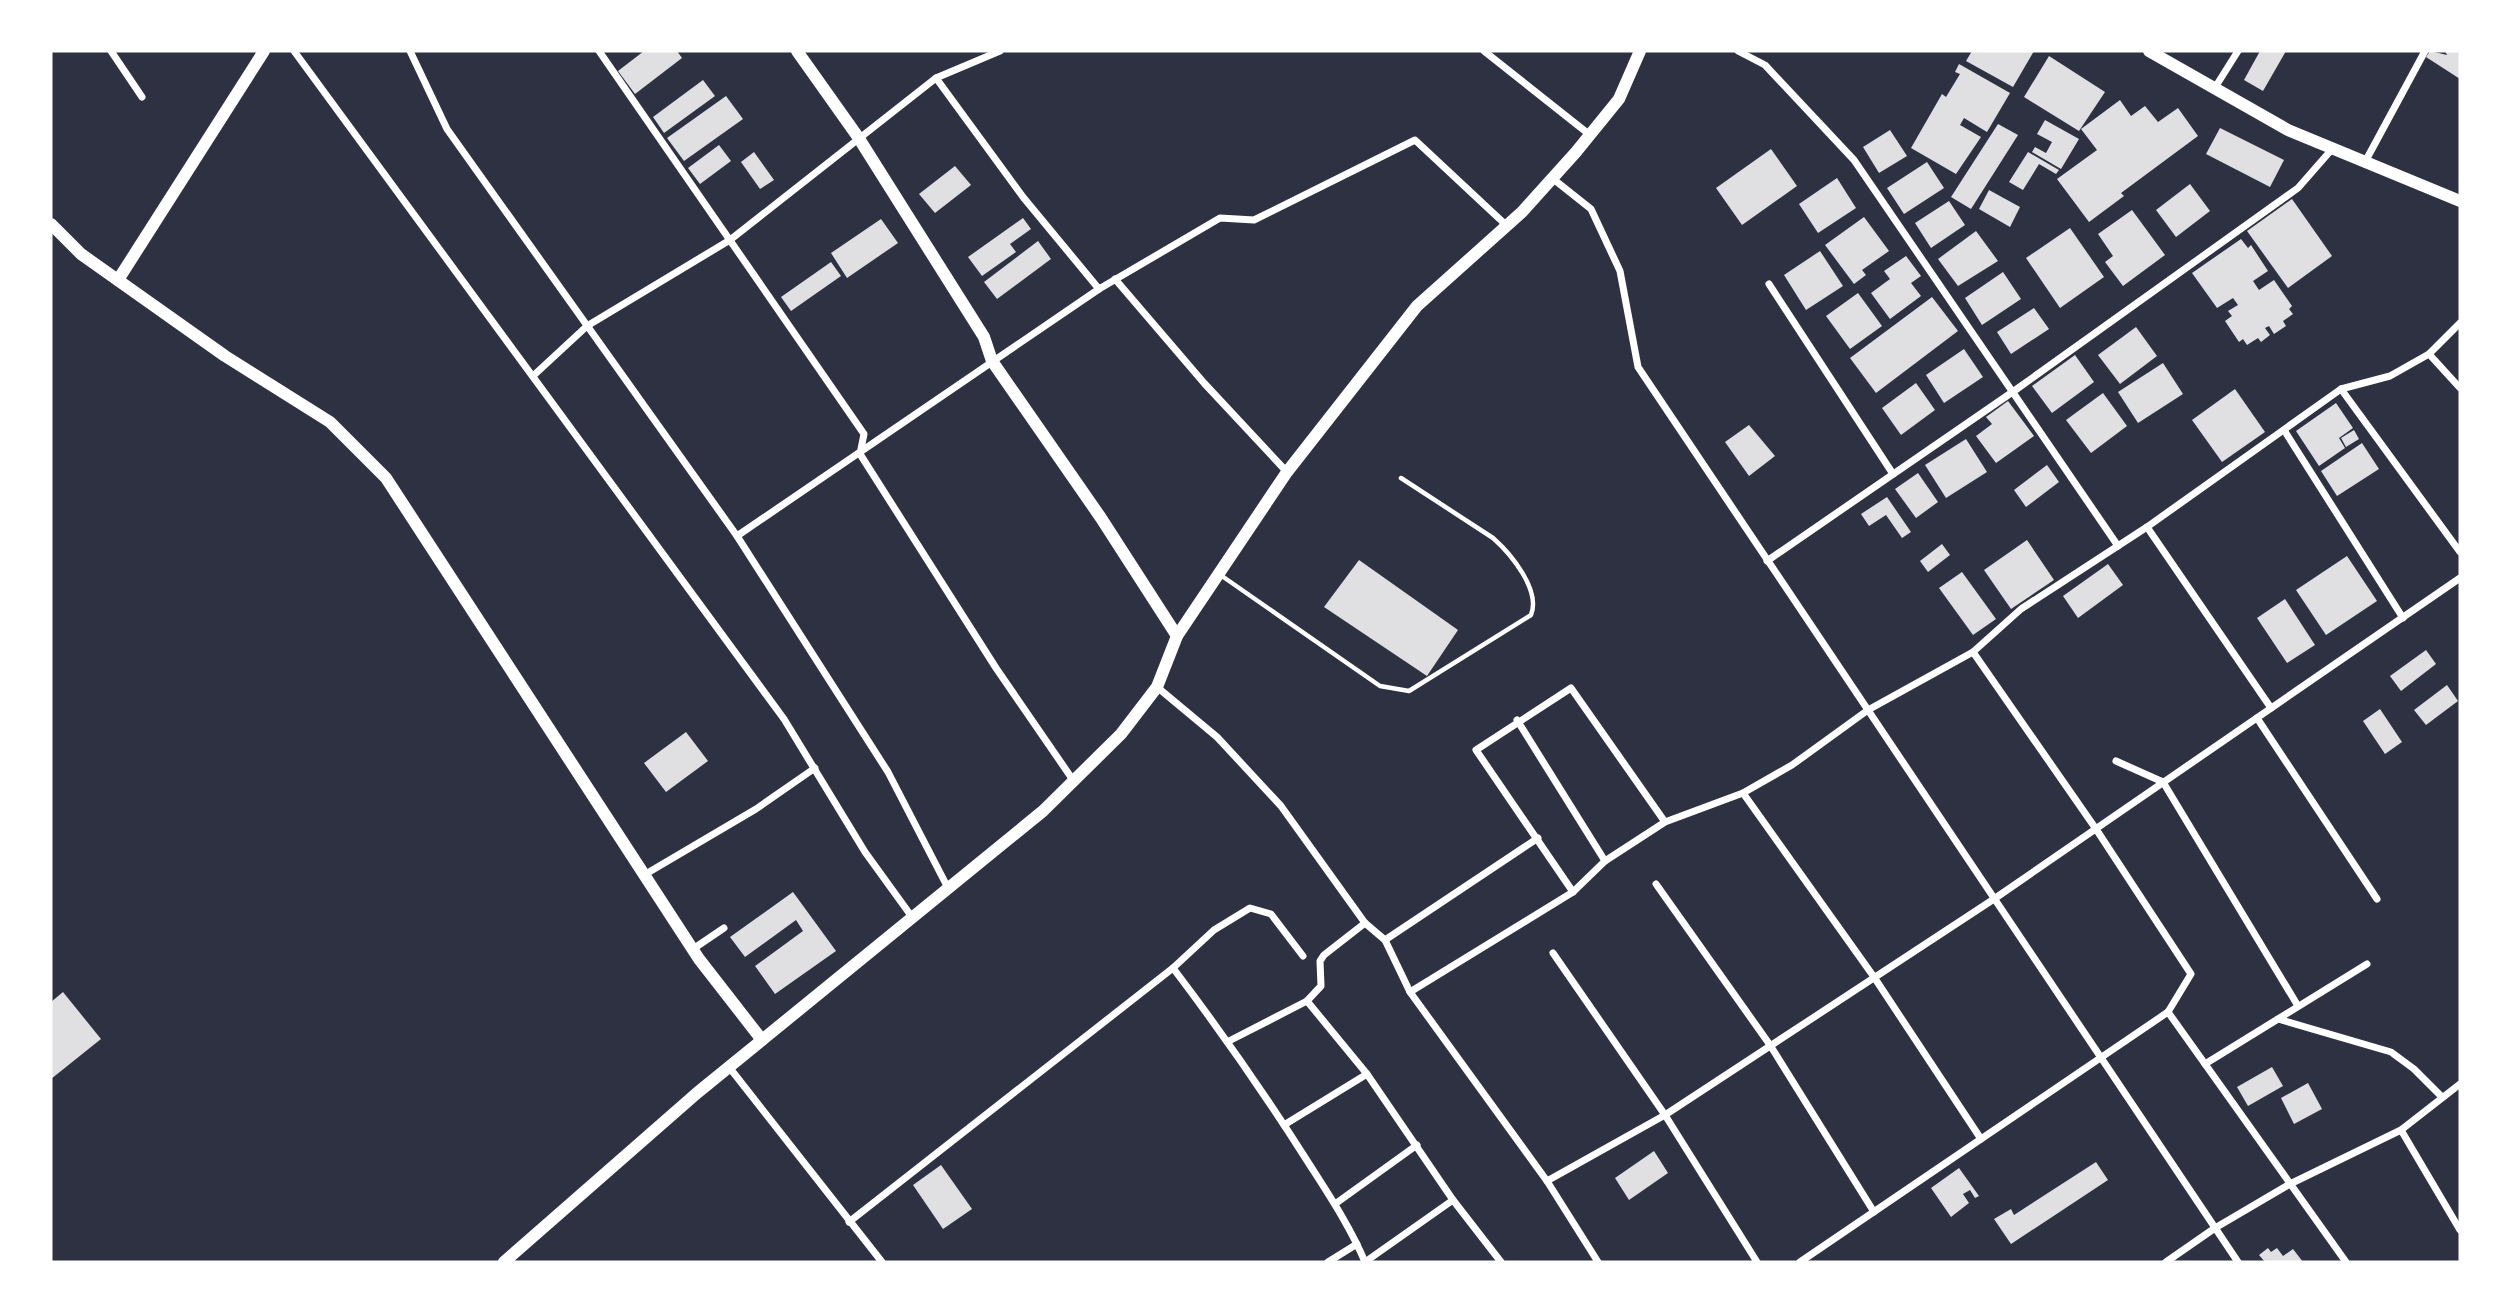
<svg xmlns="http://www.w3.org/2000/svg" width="2511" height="1313" font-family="'DejaVu Sans',sans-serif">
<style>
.building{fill:#e0e0e3}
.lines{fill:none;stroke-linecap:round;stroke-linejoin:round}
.service{stroke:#fff;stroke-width:4.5}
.minor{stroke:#fff;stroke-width:7}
.tertiary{stroke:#fff;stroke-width:12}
.secondary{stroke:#fff;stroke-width:12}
</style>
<rect width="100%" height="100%" fill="#2d3142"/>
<g class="building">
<polygon points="644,51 677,51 682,58 635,94 618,71"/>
<polygon points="1972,51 2034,51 2013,87 1966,61"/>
<polygon points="2260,51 2286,51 2263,91 2244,80"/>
<polygon points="2430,51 2447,55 2445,51 2460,51 2460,79 2426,57"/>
<polygon points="2049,56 2105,92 2079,131 2024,97"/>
<polygon points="1959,64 2010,93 1987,132 1964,118 1960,125 1981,137 1956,174 1911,148 1942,94 1946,97 1960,74 1955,72"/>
<polygon points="703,80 715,96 664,133 653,117"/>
<polygon points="726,96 743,119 684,161 667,138"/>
<polygon points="2120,100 2131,116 2145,106 2158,122 2178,108 2198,136 2121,193 2124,196 2089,222 2057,179 2097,150 2081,129"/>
<polygon points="2045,120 2079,139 2061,169 2032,152 2035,147 2046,153 2052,142 2037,134"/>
<polygon points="1998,124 2018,135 1971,209 1951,197"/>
<polygon points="2220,128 2284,160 2270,187 2206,154"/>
<polygon points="1890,130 1907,156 1879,173 1863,147"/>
<polygon points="719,145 731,161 700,184 688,168"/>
<polygon points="1771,149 1797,186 1742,225 1716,188"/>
<polygon points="754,152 774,180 760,189 741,162"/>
<polygon points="2028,152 2059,170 2056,174 2039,164 2023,190 2009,182"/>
<polygon points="1927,162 1944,188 1904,214 1887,188"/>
<polygon points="955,166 971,185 935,213 919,194"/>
<polygon points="1837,178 1856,208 1818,233 1799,204"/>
<polygon points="2190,184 2210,211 2176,237 2156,210"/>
<polygon points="1989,190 2020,207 2010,227 1979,209"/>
<polygon points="2292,199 2332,256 2288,288 2247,231"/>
<polygon points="1949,201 1965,225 1931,248 1915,223"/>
<polygon points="2132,210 2165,255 2123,286 2105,262 2113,256 2098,234"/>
<polygon points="1864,217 1889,251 1862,270 1866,275 1854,284 1825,245"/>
<polygon points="1023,218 1031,229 1010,244 1016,252 982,276 968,257"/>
<polygon points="881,219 898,243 847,278 831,253"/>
<polygon points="2070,228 2104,277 2060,308 2026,258"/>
<polygon points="1976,231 1998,261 1958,286 1938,259"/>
<polygon points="2241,239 2248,248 2251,245 2268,271 2253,281 2259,290 2274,280 2292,306 2289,309 2293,314 2283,321 2286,326 2274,334 2269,326 2265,328 2270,335 2261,342 2258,338 2247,345 2243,339 2239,342 2225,321 2232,316 2228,311 2238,305 2233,298 2217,308 2192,273"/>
<polygon points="1038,241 1051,259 997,299 984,282"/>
<polygon points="1820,251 1843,286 1806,310 1784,275"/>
<polygon points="1906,256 1921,276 1911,283 1921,296 1890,319 1871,293 1890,279 1884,271"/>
<polygon points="831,262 841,276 791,311 781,297"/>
<polygon points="2003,272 2021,299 1982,325 1965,298"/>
<polygon points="1858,293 1882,326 1850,349 1826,316"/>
<polygon points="1932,297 1958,331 1876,393 1850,358"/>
<polygon points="2034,308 2049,329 2011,354 1997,332"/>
<polygon points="2136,327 2157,356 2120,384 2098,355"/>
<polygon points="1964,349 1983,377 1944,403 1926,375"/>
<polygon points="2075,355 2094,382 2052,413 2032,386"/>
<polygon points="2163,363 2183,394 2138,423 2118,392"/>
<polygon points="1916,383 1935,410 1901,435 1882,408"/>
<polygon points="2235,389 2265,432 2222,462 2192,420"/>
<polygon points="2103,393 2127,426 2091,453 2066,420"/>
<polygon points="2008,401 2034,436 1996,463 1976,436 1992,424 1986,417"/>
<polygon points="2336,403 2353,428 2339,438 2345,448 2319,466 2296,431"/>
<polygon points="1749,425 1775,456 1749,476 1725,442"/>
<polygon points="2354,430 2359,439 2346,447 2341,438"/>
<polygon points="1966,439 1987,472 1946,498 1925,465"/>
<polygon points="2362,443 2379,469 2337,496 2321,471"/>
<polygon points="2047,465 2059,482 2026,507 2014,490"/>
<polygon points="1918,473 1938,502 1916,518 1895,489"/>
<polygon points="1887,497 1911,532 1902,538 1886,515 1869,526 1861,514"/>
<polygon points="2027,540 2054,580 2011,609 1984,570"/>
<polygon points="1942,544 1950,555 1928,572 1920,561"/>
<polygon points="2347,556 2377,601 2326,635 2296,590"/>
<polygon points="1359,560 1458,630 1427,676 1324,607"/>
<polygon points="2108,564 2123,585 2078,618 2063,596"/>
<polygon points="1962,572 1996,619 1973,635 1939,588"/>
<polygon points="2285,599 2315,645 2287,663 2257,618"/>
<polygon points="2426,650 2436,664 2401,691 2390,676"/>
<polygon points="2447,685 2458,701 2426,725 2414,710"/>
<polygon points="2380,709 2402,742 2385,754 2363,721"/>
<polygon points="686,732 708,761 666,792 644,763"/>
<polygon points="793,892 836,951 775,994 755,966 803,931 796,920 745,957 730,937"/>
<polygon points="63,992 101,1039 51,1079 51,1002"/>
<polygon points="2272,1067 2283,1086 2248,1106 2237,1087"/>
<polygon points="2308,1083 2322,1109 2294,1124 2281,1098"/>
<polygon points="1654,1151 1668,1173 1629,1200 1615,1178"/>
<polygon points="2096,1162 2108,1180 2011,1244 1994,1219 2011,1209 2014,1215"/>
<polygon points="941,1165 972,1209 943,1229 913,1185"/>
<polygon points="1959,1168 1979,1196 1975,1198 1970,1190 1963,1194 1969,1203 1951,1217 1931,1188"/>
<polygon points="2268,1248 2271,1252 2277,1248 2283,1256 2293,1249 2303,1262 2265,1262 2259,1255"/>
</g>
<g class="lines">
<path class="service" d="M1219 574 1380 686 1409 691 1531 615C1541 590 1511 554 1493 538L1401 478"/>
<g class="minor">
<polyline points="111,51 142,97"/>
<polyline points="294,51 784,719 865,852 912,917"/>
<polyline points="410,51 447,129 737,536 888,772 948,888"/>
<polyline points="599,51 864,434 860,454 996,668 1073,780"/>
<polyline points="1484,51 1590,135"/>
<polyline points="1738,51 1765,65 1854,160 2118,546"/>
<polyline points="936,78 1023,197 1099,289"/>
<polyline points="2216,86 2238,51"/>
<polyline points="2365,162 2425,51"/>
<polyline points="1552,178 1591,209 1620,271 1638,367 2238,1262"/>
<polyline points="1115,279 1204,383 1287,472"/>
<polyline points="1769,284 1893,474"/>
<polyline points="2429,354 2460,388"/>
<polyline points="533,376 587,326 730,240 936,78 1000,51"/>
<polyline points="2341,389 2460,552"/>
<polyline points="2284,430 2403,618"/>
<polyline points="2147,527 2271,708"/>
<polyline points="737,536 1099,289 1220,218 1254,220 1415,140 1506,225"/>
<polyline points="1767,561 2014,391 2298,188 2333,148"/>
<polyline points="1973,652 2096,829 2191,974 2168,1012"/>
<polyline points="1157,687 1217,737 1281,806 1365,923 1385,940 1410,992 1547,1181 1598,1262"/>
<polyline points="2257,718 2377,899"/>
<polyline points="1517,720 1605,861"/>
<polyline points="2116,761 2163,782 2298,1006"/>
<polyline points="1743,793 1874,977 1981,1139"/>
<polyline points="644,875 756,809 815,768"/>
<polyline points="1656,884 1770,1045 1874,1212"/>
<polyline points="1573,892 1476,750 1571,688 1665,822"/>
<polyline points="1385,940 1538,838"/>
<polyline points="693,949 724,928"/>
<polyline points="1553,953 1665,1115 1757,1262"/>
<path d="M1173 968C1220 1030 1264 1093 1306 1159 1327 1192 1350 1226 1365 1262"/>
<polyline points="1410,992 1573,892 1605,861 1665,822 1743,793 1792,765 1868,710 1973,652 2021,609 2147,527 2341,389 2390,376 2429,354 2460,323"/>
<polyline points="1307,1001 1367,1074 1453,1200 1501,1262"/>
<polyline points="2278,1019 2391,1052 2414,1069 2442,1097"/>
<polyline points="1229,1041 1307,1001 1321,986 1320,961 1324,955 1365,923"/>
<polyline points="2205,1064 2367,964"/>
<polyline points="729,1067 882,1262"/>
<polyline points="1284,1125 1367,1074"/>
<polyline points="2401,1130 2460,1230"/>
<polyline points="1547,1181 1665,1115 1994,899 2460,578"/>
<polyline points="1335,1204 1417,1145"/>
<polyline points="849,1222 1173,968 1214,930 1250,908 1271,914 1303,956"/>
<polyline points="1328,1262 1357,1244"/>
<polyline points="1365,1262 1453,1200"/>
<polyline points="1800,1262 2168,1012 2346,1262"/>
<polyline points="2166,1262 2215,1228 2290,1184 2401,1130 2460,1084"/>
</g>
<g class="tertiary">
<polyline points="797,51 858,137 984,337 992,361 1101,518 1177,636"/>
<polyline points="2149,51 2288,130 2460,201"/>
<polyline points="51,224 81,254 225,356 330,422 386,478 699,959 762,1040"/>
<polyline points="118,280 264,51"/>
</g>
<polyline class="secondary" points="504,1262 697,1093 1043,811 1121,734 1157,687 1177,636 1287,472 1417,306 1522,212 1576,152 1619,99 1640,51"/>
</g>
<rect width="2511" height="1313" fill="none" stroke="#ffffff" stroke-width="105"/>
</svg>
